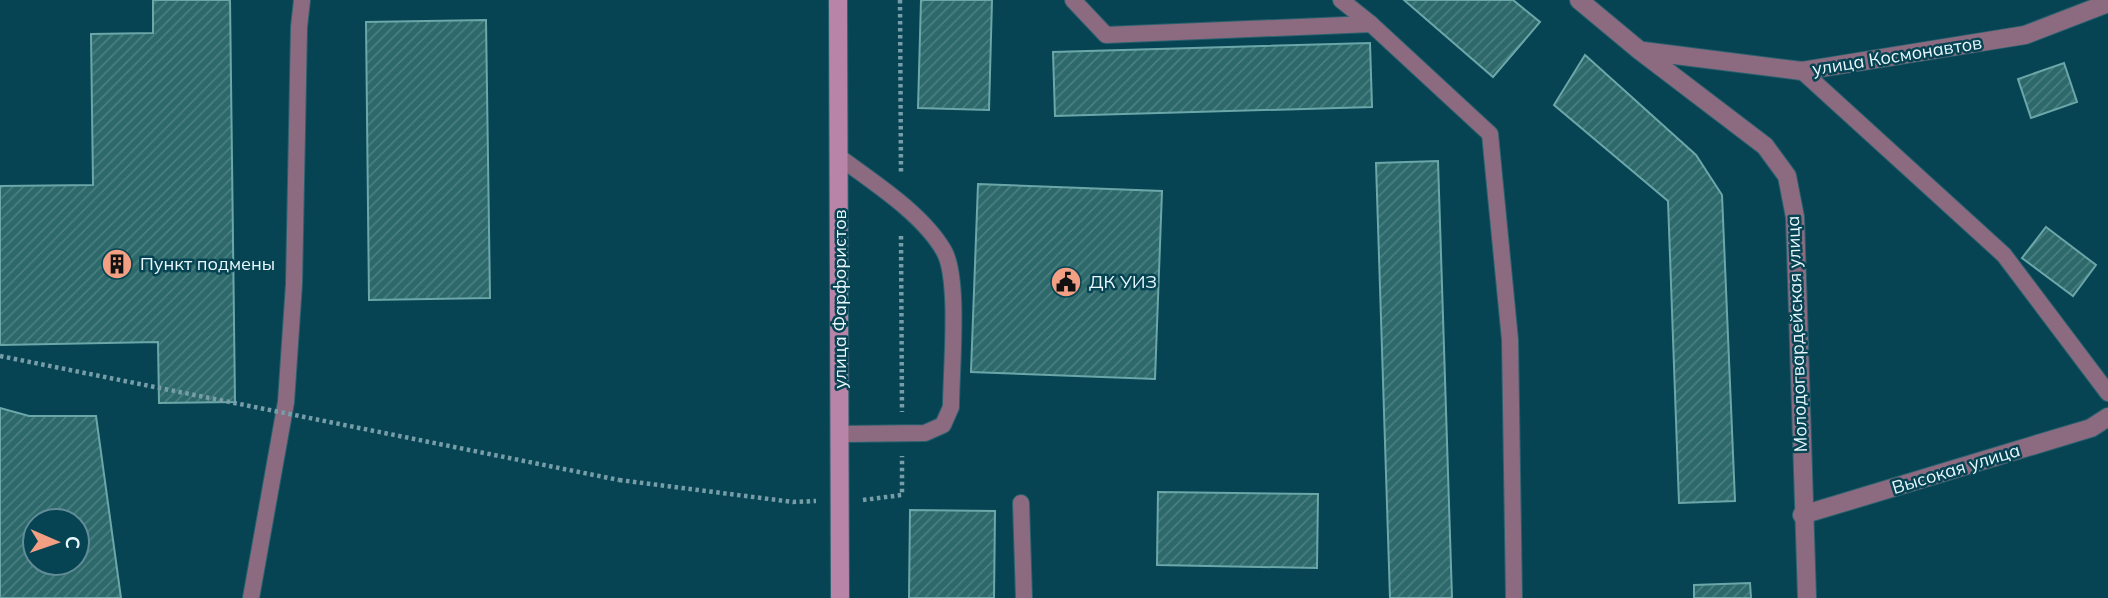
<svg xmlns="http://www.w3.org/2000/svg" width="2108" height="598" font-family="Mulish,sans-serif">
<style>
.building{fill:url(#building-hatch);stroke:#6ba7a9;stroke-width:2;fill-rule:evenodd}
.lines{fill:none;stroke-linecap:round;stroke-linejoin:round}
.lane-casing{stroke:#2b616e;stroke-width:18}
.street-casing{stroke:#2b616e;stroke-width:20}
.secondary-casing{stroke:#2b616e;stroke-width:20}
.path{stroke:#769da8;stroke-width:4.5;stroke-dasharray:3.5 3.5;stroke-linecap:butt}
.lane{stroke:#8c6b81;stroke-width:16}
.street{stroke:#8c6b81;stroke-width:18}
.secondary{stroke:#b884a7;stroke-width:18}
.path-bridge{stroke:#769da8;stroke-width:4.5;stroke-dasharray:3.5 3.5;stroke-linecap:butt}
.labels{text-anchor:middle;stroke-width:5;stroke-linejoin:round;paint-order:stroke}
.street-label{font-size:18px;fill:#e8f8fe;stroke:#074453}
.poi-label{font-size:18px;fill:#e8f8fe;stroke:#074453;text-anchor:start}
</style>
<defs>
<pattern id="building-hatch" width="6" height="6" patternUnits="userSpaceOnUse" patternTransform="scale(1.75)"><rect width="6" height="6" fill="#2d696b"/><path d="M-1 1l2-2M0 6l6-6M5 7l2-2" fill="none" stroke="#4b7f81"/></pattern>
</defs>
<rect width="100%" height="100%" fill="#074453"/>
<g class="building">
<polygon points="153,0 230,0 235,402 159,403 158,342 0,345 0,186 93,185 91,34 153,33"/>
<polygon points="921,0 992,0 989,110 918,108"/>
<polygon points="1404,0 1513,0 1540,22 1493,77"/>
<polygon points="486,20 490,298 369,300 366,22"/>
<polygon points="1370,43 1372,107 1055,116 1053,52"/>
<polygon points="1585,55 1696,155 1722,195 1735,501 1679,503 1668,201 1554,105"/>
<polygon points="2064,63 2077,102 2031,118 2018,79"/>
<polygon points="1438,161 1452,598 1390,598 1376,163"/>
<polygon points="978,184 1162,191 1155,379 971,372"/>
<polygon points="2046,227 2096,265 2073,296 2022,258"/>
<path d="M0 408 29 416H96L121 598H0ZM35 521H77V563H35Z"/>
<polygon points="1158,492 1318,494 1317,568 1157,565"/>
<polygon points="910,510 995,511 994,598 909,598"/>
<polygon points="1750,583 1751,598 1694,598 1694,585"/>
</g>
<g class="lines">
<g class="lane-casing">
<g id="lane">
<polyline points="1073,0 1106,35 1371,24 1490,134 1510,340 1514,598"/>
<polyline points="1341,0 1371,24"/>
<polyline points="1802,71 2004,255 2108,393"/>
<path d="M839 157C873 182 923 214 944 251 960 279 951 371 951 407L943 425 925 433 841 434"/>
<polyline points="1021,503 1024,598"/>
<polyline points="251,598 286,402 294,284 299,27 302,0"/>
</g>
</g>
<g class="street-casing">
<g id="street">
<polyline points="1579,0 1639,50 1765,146 1787,176 1795,217 1807,598"/>
<polyline points="1643,51 1802,71 2025,35 2108,3"/>
<polyline points="1802,515 2091,428 2108,417"/>
</g>
</g>
<g class="secondary-casing">
<polyline id="secondary" points="838,0 840,598"/>
</g>
<g class="path">
<polyline points="900,0 901,174"/>
<polyline points="901,236 902,412"/>
<polyline points="619,480 793,502 816,501"/>
<polyline points="863,500 902,495 902,456"/>
</g>
<use href="#lane" class="lane"/>
<use href="#street" class="street"/>
<use href="#secondary" class="secondary"/>
<polyline class="path-bridge" points="0,356 619,480"/>
</g>
<defs>
<g id="building-disc" transform="scale(1.575)"><circle r="9.5" fill="#f39f83" stroke="#074453"/><path d="M-4-6H4V6H1V3H-1V6H-4ZM-2.5-4.3h1.7v1.8h-1.7ZM.8-4.3h1.7v1.8H.8ZM-2.5-1h1.7V.8h-1.7ZM.8-1h1.7V.8H.8Z" fill="#111"/></g>
<g id="civic-disc" transform="scale(1.575)"><circle r="9.5" fill="#f39f83" stroke="#074453"/><path d="M-.6-6.5H3V-4.5H.6V-3L4-1V1h2V6H-6V1h2V-1L-.6-3ZM-1.2 2.5V6h2.4V2.5Z" fill="#111"/></g>
</defs>
<g fill-rule="evenodd">
<use href="#building-disc" x="117" y="264"/>
<use href="#civic-disc" x="1066" y="282"/>
</g>
<g class="labels">
<g class="street-label">
<text transform="translate(1897 56) rotate(-9)" y="6">улица Космонавтов</text>
<text transform="translate(840 299) rotate(-90)" y="6">улица Фарфористов</text>
<text transform="translate(1797 334) rotate(-92)" y="6">Молодогвардейская улица</text>
<text transform="translate(1956 469) rotate(-17)" y="6">Высокая улица</text>
</g>
<g class="poi-label">
<text x="140" y="270">Пункт подмены</text>
<text x="1089" y="288">ДК УИЗ</text>
</g>
</g>
<g transform="translate(56 542) rotate(92)"><circle r="33" fill="#074453" stroke="#618c97" stroke-width="2"/>
<path d="M0-5L12 26L0 18L-12 26Z" fill="#f39f83"/>
<text y="-10" font-size="19" font-weight="bold" text-anchor="middle" fill="#e8f8fe">С</text>
</g>
</svg>
